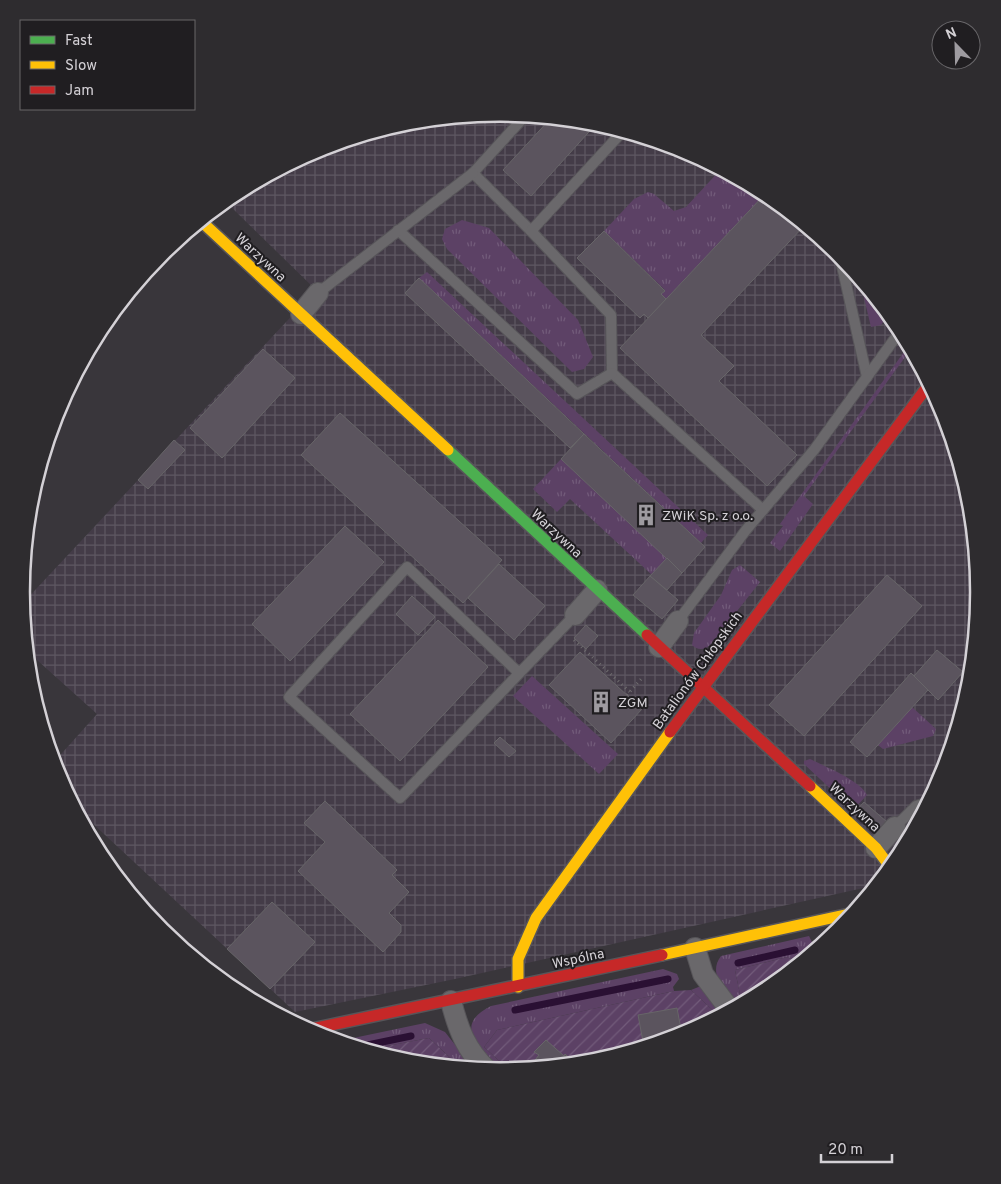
<svg xmlns="http://www.w3.org/2000/svg" width="1001" height="1184" font-family="Overpass,sans-serif">
<style>
.industrial{fill:url(#industrial-grid)}
.grass{fill:url(#grass-tufts)}
.garden{fill:url(#garden-furrows)}
.lines{fill:none;stroke-linecap:round;stroke-linejoin:round}
.stream{stroke:#2a1033;stroke-width:7}
.building{fill:#5b545e;stroke:#676568}
.lane-casing{stroke:#575559;stroke-width:12}
.street-casing{stroke:#575559;stroke-width:22}
.fast-casing{stroke:#575559;stroke-width:14}
.slow-casing{stroke:#575559;stroke-width:14}
.jam-casing{stroke:#575559;stroke-width:14}
.path{stroke:#6f6c6f;stroke-width:3;stroke-dasharray:1 4;stroke-linecap:butt}
.lane{stroke:#6a686b;stroke-width:10}
.street{stroke:#6a686b;stroke-width:20}
.fast{stroke:#4caf50;stroke-width:11}
.slow{stroke:#ffc107;stroke-width:11}
.jam{stroke:#c62828;stroke-width:11}
.labels{text-anchor:middle;stroke-width:4;stroke-linejoin:round;paint-order:stroke}
.street-label{font-size:14px;fill:#d4d1d6;stroke:#201e21}
.poi-label{font-size:14px;fill:#d4d1d6;stroke:#201e21;text-anchor:start}
.rim{fill:none;stroke:#d4d1d6;stroke-width:2.5}
</style>
<defs>
<pattern id="industrial-grid" width="8" height="8" patternUnits="userSpaceOnUse" patternTransform="scale(1.25)"><rect width="8" height="8" fill="#443c48"/><path d="M0 4h8M4 0v8" fill="none" stroke="#5e5762"/></pattern>
<pattern id="grass-tufts" width="24" height="20" patternUnits="userSpaceOnUse" patternTransform="scale(1.25)"><rect width="24" height="20" fill="#5c4165"/><path d="M3 7l-1-3M5 7V3M7 7l1-3M15 17l-1-3M17 17v-4M19 17l1-3" fill="none" stroke="#725b7a"/></pattern>
<pattern id="garden-furrows" width="10" height="10" patternUnits="userSpaceOnUse" patternTransform="scale(1.25)"><rect width="10" height="10" fill="#5c4165"/><path d="M-1 1l2-2M0 10L10 0M9 11l2-2" fill="none" stroke="#725b7a"/></pattern>
</defs>
<rect width="100%" height="100%" fill="#39363b"/>
<polygon class="industrial" points="501,113 594,122 684,149 767,194 840,253 899,326 943,409 971,499 980,592 970,686 943,776 899,858 877,885 455,979 295,1012 75,807 58,775 54,762 97,714 27,651 22,604 316,290 229,205 281,169 317,149 407,122"/>
<g class="grass">
<polygon points="721,169 766,193 666,299 661,294 665,290 604,231 634,199 648,192 654,194 674,211 686,207"/>
<polygon points="462,220 489,228 578,320 593,357 584,369 572,372 447,249 442,239 445,229"/>
<polygon points="427,272 708,535 701,543 419,278"/>
<polygon points="859,277 889,314 881,325 871,327"/>
<polygon points="909,345 911,349 804,496 813,504 780,551 770,543 783,526 780,524"/>
<polygon points="561,459 667,558 652,575 570,499 557,512 533,489"/>
<path d="M740 565 760 582 711 644C705 650 698 651 692 645L694 633 721 595 732 570Z"/>
<polygon points="532,676 618,754 599,774 513,696"/>
<polygon points="912,707 936,729 933,736 883,749 878,745"/>
<path d="M810 759C824 766 861 781 867 795L853 810 804 764V761Z"/>
<polygon points="900,833 908,841 903,850 895,844 893,839"/>
<path d="M809 936 816 950 800 963 787 957 735 970 742 1004 737 1006C726 992 707 974 721 956Z"/>
<path d="M663 969 677 974 679 979 673 987 674 991 497 1030 484 1047 509 1070 504 1071C482 1051 450 1026 491 1006Z"/>
<polygon points="701,986 723,1014 719,1016 691,990"/>
<polygon points="425,1023 445,1032 474,1069 460,1067 463,1064 460,1062 457,1064 429,1038 366,1050 339,1041"/>
</g>
<g class="garden">
<polygon points="787,957 800,963 767,991 742,1004 735,970"/>
<polygon points="691,990 719,1016 684,1035 594,1062 509,1070 484,1047 497,1030 674,991"/>
<polygon points="429,1038 460,1067 407,1062 366,1050"/>
</g>
<g class="lines">
<g class="stream">
<polyline points="738,963 795,950"/>
<polyline points="515,1010 668,979"/>
<polyline points="358,1047 411,1036"/>
</g>
</g>
<g class="building">
<polygon points="551,118 597,123 531,196 503,170"/>
<polygon points="766,193 805,225 701,335 734,366 719,381 797,455 767,486 620,348"/>
<polygon points="604,231 665,291 661,294 666,299 648,318 644,314 640,318 577,258"/>
<polygon points="419,278 584,434 570,448 405,293"/>
<polygon points="263,349 295,378 222,458 190,428"/>
<polygon points="340,413 502,560 463,603 301,455"/>
<polygon points="584,434 705,547 682,573 561,459"/>
<polygon points="174,440 185,450 148,489 138,480"/>
<polygon points="345,526 384,562 290,661 252,624"/>
<polygon points="667,558 682,573 667,590 650,576"/>
<polygon points="499,564 545,606 514,640 468,598"/>
<polygon points="887,575 922,606 804,736 769,705"/>
<polygon points="650,576 678,600 662,619 633,595"/>
<polygon points="412,596 435,617 418,635 396,614"/>
<polygon points="438,620 488,667 400,761 350,714"/>
<polygon points="586,625 598,636 586,649 574,638"/>
<polygon points="937,650 963,672 938,700 914,676"/>
<polygon points="580,652 642,709 611,743 549,685"/>
<polygon points="911,673 928,690 867,757 850,742"/>
<polygon points="500,737 516,751 509,757 494,743"/>
<polygon points="325,801 397,870 392,875 409,892 389,913 401,925 401,932 383,952 298,871 325,842 304,823"/>
<polygon points="864,802 887,822 877,833 854,813"/>
<polygon points="272,902 315,942 270,989 227,949"/>
<polygon points="677,1008 682,1035 644,1047 638,1015"/>
<polygon points="546,1040 564,1056 565,1054 576,1064 529,1068 539,1055 534,1052"/>
</g>
<g class="lines">
<g class="lane-casing">
<g id="lane">
<polyline points="526,115 473,173 531,231"/>
<polyline points="623,131 531,231 611,315 612,373 763,510"/>
<polyline points="398,230 577,394 612,373"/>
<polyline points="839,253 867,377"/>
<polyline points="318,293 473,173"/>
<polyline points="678,621 746,530 814,450 901,330"/>
<polyline points="518,672 407,567 289,697 400,798 575,615"/>
<polyline points="895,827 916,806 929,802"/>
</g>
</g>
<g class="street-casing">
<g id="street">
<polyline points="301,314 318,293"/>
<polyline points="575,615 597,590"/>
<polyline points="659,647 678,621"/>
<polyline points="876,848 895,827"/>
<polyline points="695,948 703,974 730,1010"/>
<path d="M451 1001C458 1029 466 1050 487 1070"/>
</g>
</g>
<g class="fast-casing">
<polyline id="fast" points="448,450 647,635"/>
</g>
<g class="slow-casing">
<g id="slow">
<polyline points="201,221 448,450"/>
<polyline points="810,786 876,848 891,868"/>
<polyline points="662,955 854,913"/>
<polyline points="518,987 518,959 536,918 670,732"/>
</g>
</g>
<g class="jam-casing">
<g id="jam">
<polyline points="647,635 810,786"/>
<polyline points="670,732 930,383"/>
<polyline points="307,1030 662,955"/>
</g>
</g>
<g class="path">
<polyline points="574,640 630,692"/>
<polyline points="627,695 643,677"/>
</g>
<use href="#lane" class="lane"/>
<use href="#street" class="street"/>
<use href="#fast" class="fast"/>
<use href="#slow" class="slow"/>
<use href="#jam" class="jam"/>
</g>
<defs>
<g id="building-bare" transform="scale(1.725)"><path d="M-4-6H4V6H1V3H-1V6H-4ZM-2.5-4.3h1.7v1.8h-1.7ZM.8-4.3h1.7v1.8H.8ZM-2.5-1h1.7V.8h-1.7ZM.8-1h1.7V.8H.8Z" fill="#9e9ba0" stroke="#201e21" stroke-width="2.5" paint-order="stroke"/></g>
</defs>
<g fill-rule="evenodd">
<use href="#building-bare" x="646" y="515"/>
<use href="#building-bare" x="601" y="702"/>
</g>
<g class="labels">
<g class="street-label">
<text transform="translate(261 257) rotate(43)" y="5">Warzywna</text>
<text transform="translate(557 533) rotate(43)" y="5">Warzywna</text>
<text transform="translate(697 670) rotate(-54)" y="5">Batalionów Chłopskich</text>
<text transform="translate(855 807) rotate(43)" y="5">Warzywna</text>
<text transform="translate(578 958) rotate(-12)" y="5">Wspólna</text>
</g>
<g class="poi-label">
<text x="662" y="520">ZWiK Sp. z o.o.</text>
<text x="618" y="707">ZGM</text>
</g>
</g>
<path d="M0 0H1001V1184H0ZM30 592a470 470 0 1 1 940 0a470 470 0 1 1-940 0Z" fill="#2e2c2f" fill-rule="evenodd"/>
<path class="rim" d="M30 592a470 470 0 1 1 940 0a470 470 0 1 1-940 0Z"/>
<rect x="20" y="20" width="175" height="90" fill="#201e21" stroke="#686669"/>
<rect x="30" y="36" width="25" height="8" fill="#4caf50" stroke="#686669"/>
<text x="65" y="45" font-size="15" fill="#d4d1d6">Fast</text>
<rect x="30" y="61" width="25" height="8" fill="#ffc107" stroke="#686669"/>
<text x="65" y="70" font-size="15" fill="#d4d1d6">Slow</text>
<rect x="30" y="86" width="25" height="8" fill="#c62828" stroke="#686669"/>
<text x="65" y="95" font-size="15" fill="#d4d1d6">Jam</text>
<g transform="translate(956 45) rotate(337)"><circle r="24" fill="#201e21" stroke="#686669"/>
<path d="M0-4L9 19L0 12L-9 19Z" fill="#9e9ba0"/>
<text y="-8" font-size="14" font-weight="bold" text-anchor="middle" fill="#d4d1d6">N</text>
</g>
<path d="M821 1154v8h71v-8" fill="none" stroke="#d4d1d6" stroke-width="2.5"/>
<text x="828" y="1154" font-size="15" fill="#d4d1d6" stroke="#201e21" stroke-width="4" paint-order="stroke">20 m</text>
</svg>
